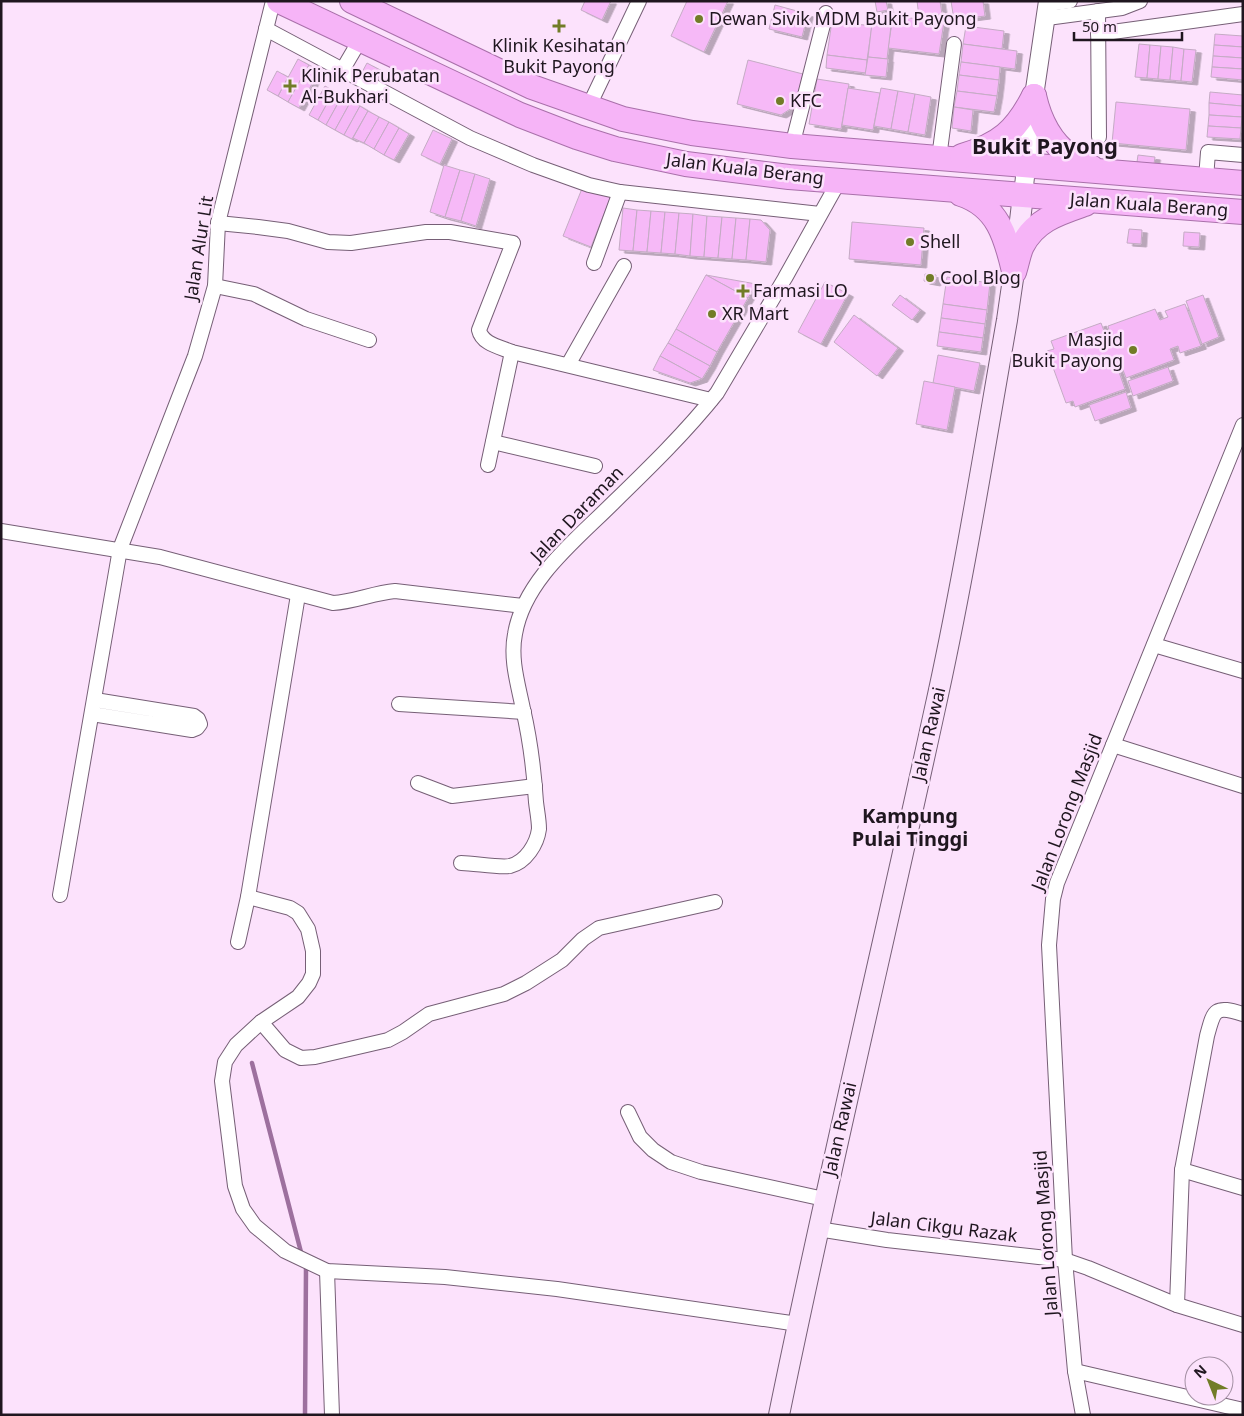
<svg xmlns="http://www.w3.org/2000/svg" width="1244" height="1416" font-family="'Noto Sans',sans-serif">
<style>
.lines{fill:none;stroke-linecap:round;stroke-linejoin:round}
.stream{stroke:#9d709e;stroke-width:4.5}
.building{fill:#f6b9f7;stroke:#c4abc4;filter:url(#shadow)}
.minor-casing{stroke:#765f76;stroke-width:16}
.tertiary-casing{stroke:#765f76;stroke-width:20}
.secondary-casing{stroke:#765f76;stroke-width:22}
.trunk-casing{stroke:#a970aa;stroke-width:26}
.minor{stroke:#fff;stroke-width:14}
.tertiary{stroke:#fff;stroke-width:18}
.secondary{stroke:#fbe3fc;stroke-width:20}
.trunk{stroke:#f6b4f7;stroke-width:24}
.poi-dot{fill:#717c27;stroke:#fce2fc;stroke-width:2}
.labels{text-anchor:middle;stroke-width:5;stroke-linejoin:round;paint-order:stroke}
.poi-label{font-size:18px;fill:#1f161f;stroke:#fce2fc;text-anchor:start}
.street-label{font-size:18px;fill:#1f161f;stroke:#fce2fc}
.quarter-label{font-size:20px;font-weight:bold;fill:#1f161f;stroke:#fce2fc}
.district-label{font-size:22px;font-weight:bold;fill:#1f161f;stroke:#fce2fc}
</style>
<defs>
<filter id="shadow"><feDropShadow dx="5.5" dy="3" stdDeviation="0" flood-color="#0004"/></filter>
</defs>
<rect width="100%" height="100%" fill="#fce2fc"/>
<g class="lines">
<g class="stream">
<polyline points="252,1063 302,1256"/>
<polyline points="304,1263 306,1268 305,1415"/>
</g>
</g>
<g class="building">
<polygon points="585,1 611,1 602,20 581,10"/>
<polygon points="687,1 728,1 704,52 671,36"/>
<polygon points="875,1 886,1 888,10 877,12"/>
<polygon points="917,1 940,1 942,14 919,17"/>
<polygon points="951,1 983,1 985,16 954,20"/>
<polygon points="775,5 808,14 802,37 769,29"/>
<polygon points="893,16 944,22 939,54 888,48"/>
<polygon points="832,21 872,26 867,60 827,55"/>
<polygon points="872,23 891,26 887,59 868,57"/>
<polygon points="966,26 1004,31 1002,49 963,44"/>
<polygon points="1215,34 1243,36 1243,47 1214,45"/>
<polygon points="963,44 1017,51 1015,69 961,62"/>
<polygon points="1139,44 1150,45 1147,78 1135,77"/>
<polygon points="1150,45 1161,46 1158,79 1147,78"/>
<polygon points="1214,45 1243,47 1243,58 1213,56"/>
<polygon points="1161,46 1173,47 1170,80 1158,79"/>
<polygon points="1173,47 1184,49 1181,81 1170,80"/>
<polygon points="1184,49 1196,50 1192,82 1181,81"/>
<polygon points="827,55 867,60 866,73 826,68"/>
<polygon points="1213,56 1243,58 1243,69 1212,67"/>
<polygon points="868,57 888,59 886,77 865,75"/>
<polygon points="298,59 309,65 288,102 278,96"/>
<polygon points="748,60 803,74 795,106 781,115 737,104"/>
<polygon points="961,62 1000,67 999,80 959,75"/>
<polygon points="367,63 382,71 376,82 361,74"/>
<polygon points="309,65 319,71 299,108 288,102"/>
<polygon points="1212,67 1243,69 1243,80 1211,77"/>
<polygon points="277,71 288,77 278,96 267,90"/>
<polygon points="959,75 999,80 997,96 957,91"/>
<polygon points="817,79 849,84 841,129 809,124"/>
<polygon points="325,86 334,91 318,120 309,115"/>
<polygon points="848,88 880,93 873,130 842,125"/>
<polygon points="881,88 898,91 891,129 874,126"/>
<polygon points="334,91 342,96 326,125 318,120"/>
<polygon points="898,91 915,94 908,132 891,129"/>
<polygon points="957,91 997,96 994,112 954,107"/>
<polygon points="1210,92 1243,95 1242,106 1209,103"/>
<polygon points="915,94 931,97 925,135 908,132"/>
<polygon points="342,96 351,101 335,130 326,125"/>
<polygon points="351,101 360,106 344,135 335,130"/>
<polygon points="1116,102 1190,109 1186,150 1112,143"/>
<polygon points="1209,103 1242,106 1242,117 1209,115"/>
<polygon points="360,106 368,111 352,139 344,135"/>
<polygon points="954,107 973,110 971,131 952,128"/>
<polygon points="368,111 379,117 364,143 353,138"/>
<polygon points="1209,115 1242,117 1241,128 1208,126"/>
<polygon points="379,117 389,122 374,149 364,143"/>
<polygon points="389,122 399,128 384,155 374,149"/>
<polygon points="1208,126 1241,128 1240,139 1207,137"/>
<polygon points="399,128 409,134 394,160 384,155"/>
<polygon points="433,130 452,139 440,164 421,155"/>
<polygon points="1138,155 1155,157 1154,164 1137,162"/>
<polygon points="444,165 460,170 445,217 430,212"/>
<polygon points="460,170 475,174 461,221 445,217"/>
<polygon points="475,174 490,179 476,226 461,221"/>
<polygon points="583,186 611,196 591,247 563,236"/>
<polygon points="623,208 637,210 633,251 619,250"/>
<polygon points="637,210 651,211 647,252 633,251"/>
<polygon points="651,211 665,212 661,253 647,252"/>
<polygon points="665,212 679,213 675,254 661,253"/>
<polygon points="679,213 693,214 690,256 675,254"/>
<polygon points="693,214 707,216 704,257 690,256"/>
<polygon points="707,216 722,217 718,258 704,257"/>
<polygon points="722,217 736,218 732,259 718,258"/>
<polygon points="736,218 750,219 746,260 732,259"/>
<polygon points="750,219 761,220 770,230 766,262 746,260"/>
<polygon points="852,222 924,228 921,265 849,259"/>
<polygon points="1129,229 1142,230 1141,244 1127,243"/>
<polygon points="1184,232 1200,233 1199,247 1183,246"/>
<polygon points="925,274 936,275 935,283 924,281"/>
<polygon points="706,275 756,284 748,298"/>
<polygon points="706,275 748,298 717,352 676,329"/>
<polygon points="947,277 990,283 987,310 943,304"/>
<polygon points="825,282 848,294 821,344 798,332"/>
<polygon points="900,295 920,310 912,320 892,305"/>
<polygon points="1203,295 1219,337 1202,344 1186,301"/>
<polygon points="943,304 987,310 985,324 941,318"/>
<polygon points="1185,304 1201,346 1180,353 1178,346 1170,349 1174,360 1126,378 1123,370 1119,372 1125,389 1075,407 1073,401 1066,403 1047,351 1054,349 1051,341 1101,323 1106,336 1110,334 1108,326 1155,309 1160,320 1168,317 1165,311"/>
<polygon points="854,315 898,348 877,376 834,342"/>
<polygon points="941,318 985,324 983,338 939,332"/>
<polygon points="676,329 717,352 710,366 668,343"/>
<polygon points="939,332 983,338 981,352 937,346"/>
<polygon points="668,343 710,366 702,379 660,356"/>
<polygon points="938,355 980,363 974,391 933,383"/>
<polygon points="660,356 702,379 690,383 653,370"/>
<polygon points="1168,367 1173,381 1133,396 1128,381"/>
<polygon points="924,381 955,387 947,430 916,424"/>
<polygon points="1126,392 1131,408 1095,421 1089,405"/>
</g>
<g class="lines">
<g class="minor-casing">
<g id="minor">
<polyline points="1048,4 1070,1"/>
<polyline points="1098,11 1099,137"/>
<polyline points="1047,18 1122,8 1140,1"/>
<polyline points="266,29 470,138 533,165 589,185 620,192 820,214"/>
<polyline points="1098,34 1243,14"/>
<polyline points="343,69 360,40"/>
<polyline points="588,108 639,1"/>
<polyline points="792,146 826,13"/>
<polyline points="939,158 954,44"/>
<polyline points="1206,179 1208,152 1243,155"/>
<path d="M218 223 258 227 288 231 328 242 351 243 426 232H450L513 243 479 330C482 344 500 347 512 352L711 400"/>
<polyline points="594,263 620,192"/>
<polyline points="215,286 254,294 306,319 369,340"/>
<polyline points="568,365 624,266"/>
<polyline points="493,442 595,466"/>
<polyline points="488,465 512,352"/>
<path d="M1 531 160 557 333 603C354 602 373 593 395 591L523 606"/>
<polyline points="1154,645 1243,671"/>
<polyline points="399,704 524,712"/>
<polyline points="92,714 192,730 197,728 200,724 198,719 194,716 95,700"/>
<polyline points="1113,745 1243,786"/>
<polyline points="418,783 452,796 535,786"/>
<path d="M461 863C474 863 499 868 510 866 526 862 537 844 539 829 539 820 537 811 536 802 534 771 530 739 523 709 518 684 510 659 515 634 524 580 576 540 613 503 649 468 686 432 717 393L785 278 839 181"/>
<polyline points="60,895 120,549 195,356 215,286 218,223 273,1"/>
<polyline points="248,897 290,908 298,913 308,929 313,951 313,974 309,983 298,997 261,1022 236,1045 225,1062 222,1081 235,1186 243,1209 255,1226 285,1251 327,1271 445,1277 557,1289 798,1324"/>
<polyline points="238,942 248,897 298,595"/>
<polyline points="261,1022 285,1050 301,1058 315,1057 388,1040 403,1032 429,1014 504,994 526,983 562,960 583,939 599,928 715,902"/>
<polyline points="628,1112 640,1137 653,1150 671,1162 701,1172 824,1199"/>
<polyline points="1182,1170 1243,1188"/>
<polyline points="818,1229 887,1240 1065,1260 1088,1268 1177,1305 1243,1325"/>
<polyline points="327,1271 332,1415"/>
<path d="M1177 1305 1182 1170 1207 1036C1214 1010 1214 1005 1243 1014"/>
<polyline points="1075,1371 1243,1410"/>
<polyline points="1083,1415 1075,1371 1065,1260 1049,945 1053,899 1057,883 1243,425"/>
</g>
</g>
<g class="tertiary-casing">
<polyline id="tertiary" points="1023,195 1034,96 1048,1"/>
</g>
<g class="secondary-casing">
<path id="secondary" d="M779 1415C827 1180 883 947 934 713 963 583 984 451 1007 320L1014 272 1023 195"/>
</g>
<g class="trunk-casing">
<g id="trunk">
<polyline points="279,1 520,115 577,137 615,149 686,164 789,177 1243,212"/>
<polyline points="352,1 532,87 623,119 692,133 792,146 1243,183"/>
<path d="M1034 96C1039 118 1050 142 1070 156 1076 161 1084 164 1091 167"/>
<path d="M962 156C1000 145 1016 131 1034 96"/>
<path d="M961 194C998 206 1006 237 1014 271"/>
<path d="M1014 272C1017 264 1018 254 1022 246 1035 220 1059 213 1085 204"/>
</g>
</g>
<use href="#minor" class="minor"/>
<use href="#tertiary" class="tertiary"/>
<use href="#secondary" class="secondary"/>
<use href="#trunk" class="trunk"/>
</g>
<g class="poi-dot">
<circle cx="699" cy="19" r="5"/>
<path d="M556.5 18.5h5v5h5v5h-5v5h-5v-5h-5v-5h5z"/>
<path d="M287.5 78.5h5v5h5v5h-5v5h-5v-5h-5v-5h5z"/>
<circle cx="780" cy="101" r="5"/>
<circle cx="910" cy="242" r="5"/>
<circle cx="930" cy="278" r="5"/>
<path d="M740.5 283.5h5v5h5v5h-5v5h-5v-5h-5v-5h5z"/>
<circle cx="712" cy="314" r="5"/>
<circle cx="1133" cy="350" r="5"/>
</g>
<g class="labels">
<g class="poi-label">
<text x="709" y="25">Dewan Sivik MDM Bukit Payong</text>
<text x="559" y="52" text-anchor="middle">Klinik Kesihatan<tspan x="559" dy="21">Bukit Payong</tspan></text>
<text x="301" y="82">Klinik Perubatan<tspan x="301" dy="21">Al-Bukhari</tspan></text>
<text x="790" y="107">KFC</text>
<text x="920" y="248">Shell</text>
<text x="940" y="284">Cool Blog</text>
<text x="753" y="297">Farmasi LO</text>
<text x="722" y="320">XR Mart</text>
<text x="1123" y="346" text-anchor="end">Masjid<tspan x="1123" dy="21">Bukit Payong</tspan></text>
</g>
<g class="street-label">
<text transform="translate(745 169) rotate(7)" y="6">Jalan Kuala Berang</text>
<text transform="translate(1149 205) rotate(4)" y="6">Jalan Kuala Berang</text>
<text transform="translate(199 248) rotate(-81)" y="6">Jalan Alur Lit</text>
<text transform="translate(577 514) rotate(-46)" y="6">Jalan Daraman</text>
<text transform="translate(929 734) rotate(-77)" y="6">Jalan Rawai</text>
<text transform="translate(1067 812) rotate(-69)" y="6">Jalan Lorong Masjid</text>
<text transform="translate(840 1129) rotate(-77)" y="6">Jalan Rawai</text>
<text transform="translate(944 1227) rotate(7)" y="6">Jalan Cikgu Razak</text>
<text transform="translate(1046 1233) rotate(-94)" y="6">Jalan Lorong Masjid</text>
</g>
<g class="quarter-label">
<text x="910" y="823">Kampung<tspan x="910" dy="23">Pulai Tinggi</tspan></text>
</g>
<g class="district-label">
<text x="1045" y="154">Bukit Payong</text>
</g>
</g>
<rect width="1244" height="1416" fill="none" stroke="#1f161f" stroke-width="5"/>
<g transform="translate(1209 1381) rotate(317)"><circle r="24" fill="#fce2fc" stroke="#a490a4"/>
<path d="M0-4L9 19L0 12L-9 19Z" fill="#717c27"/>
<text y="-8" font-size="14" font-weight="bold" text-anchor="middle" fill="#1f161f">N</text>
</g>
<path d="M1074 32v8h108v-8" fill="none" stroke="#1f161f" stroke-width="2.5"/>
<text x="1082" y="32" font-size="15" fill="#1f161f" stroke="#fce2fc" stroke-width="4" paint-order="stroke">50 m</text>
</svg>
